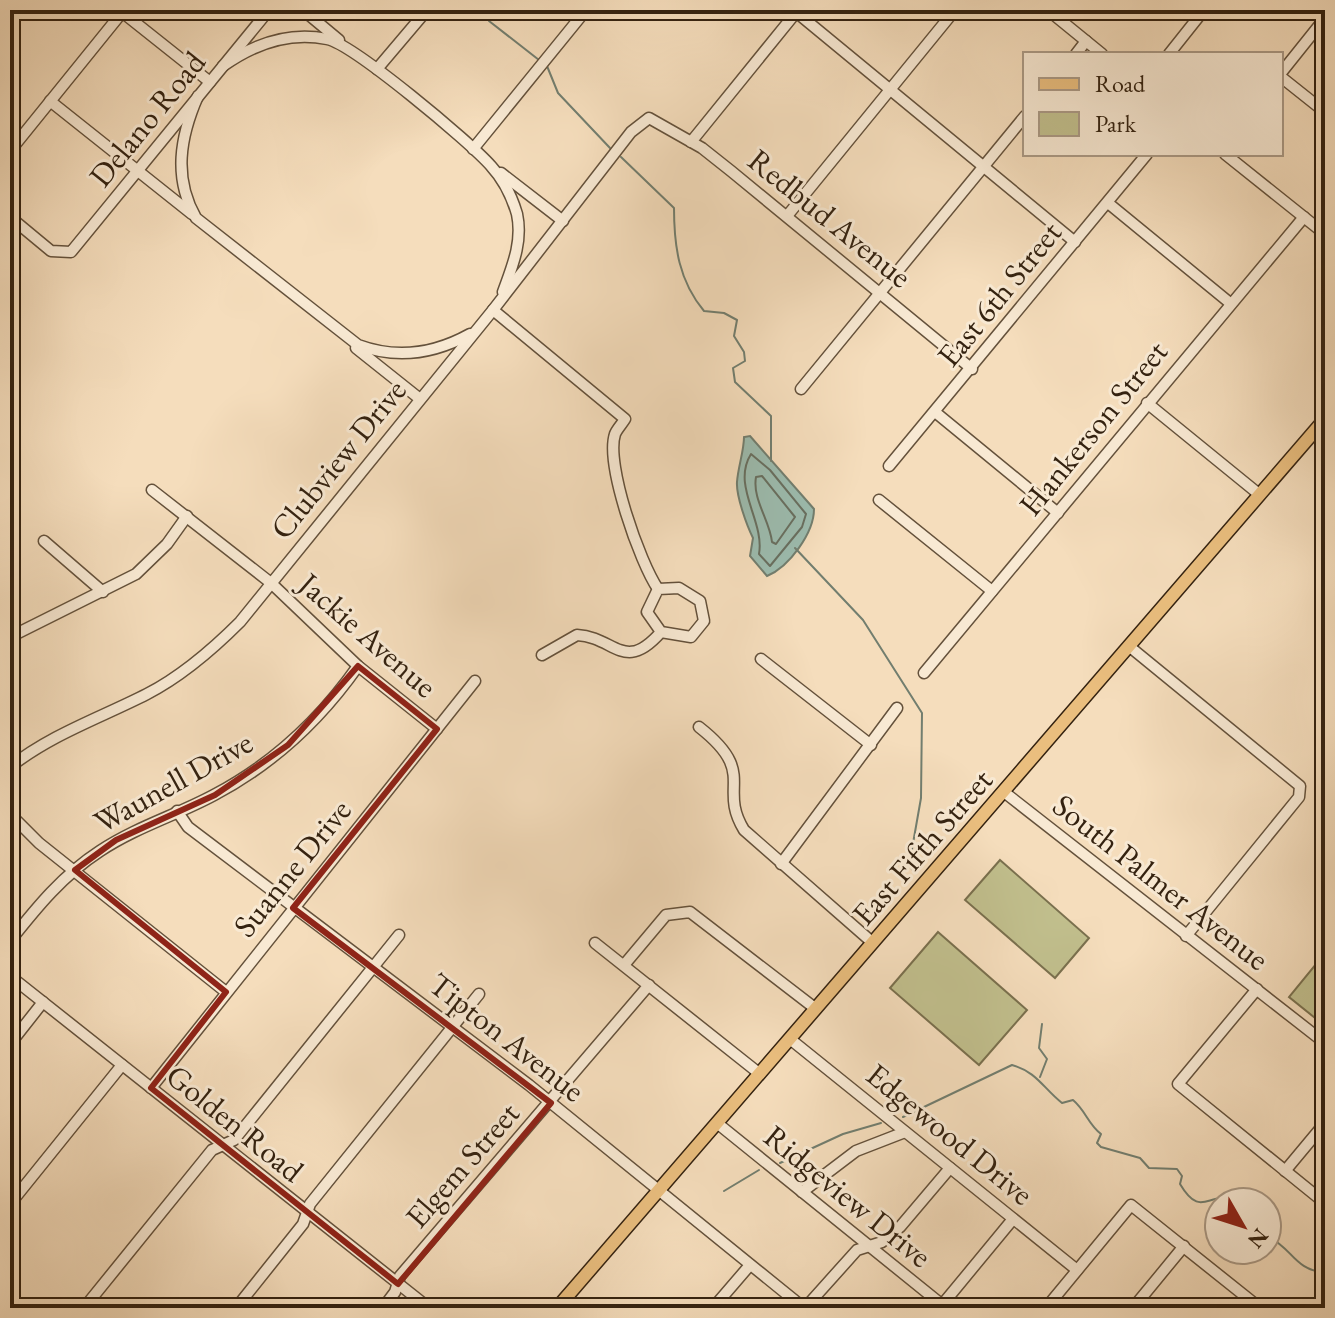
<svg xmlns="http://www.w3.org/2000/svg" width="1335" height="1318" font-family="'EB Garamond',serif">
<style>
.green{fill:#c1bf8d;stroke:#7a704e;stroke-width:2}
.water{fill:#9cbcaf;stroke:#727e6f;stroke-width:2}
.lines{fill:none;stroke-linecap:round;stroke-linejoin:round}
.shore{stroke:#686f60;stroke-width:2}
.stream{stroke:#727e6f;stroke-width:2}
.minor-casing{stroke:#64513b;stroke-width:13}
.major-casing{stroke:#342210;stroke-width:15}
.minor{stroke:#f8e9d3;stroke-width:10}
.major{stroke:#eabe7e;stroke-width:12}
.marked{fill:none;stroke:#8f2418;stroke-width:6;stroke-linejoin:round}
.labels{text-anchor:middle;stroke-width:6;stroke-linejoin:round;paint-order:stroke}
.street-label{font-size:32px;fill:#342210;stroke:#f8e9d3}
</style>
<rect width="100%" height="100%" fill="#f5ddbc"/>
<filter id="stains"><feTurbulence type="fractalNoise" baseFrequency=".0025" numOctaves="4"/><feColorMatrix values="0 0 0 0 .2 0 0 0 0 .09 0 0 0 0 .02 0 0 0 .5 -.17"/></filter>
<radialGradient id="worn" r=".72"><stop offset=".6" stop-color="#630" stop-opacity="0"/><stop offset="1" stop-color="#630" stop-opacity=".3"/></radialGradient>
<g class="green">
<polygon points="1000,860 1089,938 1055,978 965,900"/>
<polygon points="938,932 1027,1010 979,1065 890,988"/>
<polygon points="1325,953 1325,1026 1289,997"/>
</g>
<path class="water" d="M750 436 814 509C814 533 789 567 767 576L750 556 753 538C747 526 736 496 737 482 738 467 744 451 744 437Z"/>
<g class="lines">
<g class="shore">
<path d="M751 454 770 470 806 514 802 527 770 566 759 554C765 521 731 486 751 454Z"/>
<path d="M762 476 795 517 776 544 772 542C770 521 752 499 756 477Z"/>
</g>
<g class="stream">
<polyline points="486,10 489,21 539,60"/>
<polyline points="547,66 558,93 610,148"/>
<path d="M621 157 674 208C674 247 679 281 704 311L724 313 737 320 734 336 744 352 745 361 733 368 735 382 771 416V461"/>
<polyline points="795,548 863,620 922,713 921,798 909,866 914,871"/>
<polyline points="1040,1077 1047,1059 1039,1048 1042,1024"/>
<path d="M903 1117 1012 1065C1037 1072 1043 1088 1062 1103L1073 1100C1086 1111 1088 1124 1101 1134L1097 1143 1101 1147 1140 1158 1149 1168 1177 1169 1182 1176 1180 1184C1202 1221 1209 1188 1235 1202"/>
<polyline points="780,1163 843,1134 881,1123"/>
<polyline points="724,1191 759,1170"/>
<path d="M1267 1236C1293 1248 1293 1269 1325 1273"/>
<polyline points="1315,1272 1325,1257"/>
</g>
<g class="minor-casing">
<g id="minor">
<polyline points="303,10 339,40"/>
<polyline points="1048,10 1102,54"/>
<polyline points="122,12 210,82"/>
<polyline points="796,12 1075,242"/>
<polyline points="1076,54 1086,41"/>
<polyline points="1169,54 1204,10"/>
<path d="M223 66C254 44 288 31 327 39 353 44 470 142 491 166 504 180 512 197 517 214 523 242 512 267 503 292"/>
<polyline points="377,69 427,10"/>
<polyline points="1281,73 1325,18"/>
<polyline points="1281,77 1325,112"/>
<path d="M198 96C180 137 173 178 196 218L358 345C396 359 434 354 470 334"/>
<polyline points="50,101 192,214"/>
<polyline points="691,142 798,10"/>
<polyline points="473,149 586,10"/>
<polyline points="10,151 124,10"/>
<polyline points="1225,154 1325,234"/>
<polyline points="501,173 563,221"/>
<polyline points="1108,203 1230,303"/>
<polyline points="787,216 955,10"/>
<polyline points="10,217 51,251 71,252 269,10"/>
<path d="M493 310 625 419C622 424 617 429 615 434 605 464 640 563 658 589"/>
<polyline points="356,348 420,399"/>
<polyline points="801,389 1025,116"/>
<polyline points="1147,403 1260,495"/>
<polyline points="935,412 1058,513"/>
<polyline points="889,466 1147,154"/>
<polyline points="152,490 271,583 358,666 437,729"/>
<polyline points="879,500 992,591"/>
<polyline points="44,541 103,592"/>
<polyline points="10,637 136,574 167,544 187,516"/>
<polyline points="1130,647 1300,786 1299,797 1186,936"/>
<path d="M542 655 577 635C615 637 624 674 661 632L691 637 704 621 700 601 679 588 658 589 647 612 661 632"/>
<polyline points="761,659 871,745"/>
<polyline points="924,673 1304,217"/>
<path d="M699 727C759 774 717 786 744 830L873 943"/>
<path d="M10 767C52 734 100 718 147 694 182 676 212 650 240 622L493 310 631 132 649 118 702 148 731 171 972 369"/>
<polyline points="1004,792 1325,1043"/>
<polyline points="177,811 188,827 529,1085 804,1308"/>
<polyline points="10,814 39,843 226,992"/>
<polyline points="781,864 897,708"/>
<path d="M10 941C37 907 63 875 100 851 136 827 177 815 214 795 273 764 320 720 358 666"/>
<polyline points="595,943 760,1074"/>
<polyline points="624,965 666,915 690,912 816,1009"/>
<polyline points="10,976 429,1308"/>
<polyline points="1257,989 1178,1084 1325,1203"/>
<polyline points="790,1039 1077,1270"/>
<polyline points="10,1044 43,1002"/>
<polyline points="151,1088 475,681"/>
<polyline points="717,1123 946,1308"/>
<polyline points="1285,1171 1325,1123"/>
<polyline points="802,1192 856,1151 905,1132"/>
<polyline points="10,1204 122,1065"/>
<polyline points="942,1305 1013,1219"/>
<polyline points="84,1308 212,1150 234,1140 399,935"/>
<polyline points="236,1308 303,1224 310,1204 479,994"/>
<polyline points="383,1308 395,1292 400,1276 649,985"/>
<polyline points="713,1308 750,1265"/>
<polyline points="805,1308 857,1250 882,1242 900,1227 950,1168"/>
<polyline points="1046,1308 1131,1205 1260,1308"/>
<polyline points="1133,1308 1184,1246"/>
</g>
</g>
<g class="major-casing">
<polyline id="major" points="557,1308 1325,419"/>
</g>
<use href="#minor" class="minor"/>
<use href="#major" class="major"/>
</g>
<path class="marked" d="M358 666 437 729 293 908 551 1103 398 1284 151 1088 226 992 75 870 116 840 215 795 288 745Z"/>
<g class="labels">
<g class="street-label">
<text transform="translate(147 119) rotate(-51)" y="11">Delano Road</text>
<text transform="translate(830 218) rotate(39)" y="11">Redbud Avenue</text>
<text transform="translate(999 294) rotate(-51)" y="11">East 6th Street</text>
<text transform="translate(1093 428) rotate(-51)" y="11">Hankerson Street</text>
<text transform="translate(338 459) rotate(-51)" y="11">Clubview Drive</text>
<text transform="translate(368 635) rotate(41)" y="11">Jackie Avenue</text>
<text transform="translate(173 782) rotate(-29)" y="11">Waunell Drive</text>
<text transform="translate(922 847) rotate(-49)" y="11">East Fifth Street</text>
<text transform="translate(292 868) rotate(-51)" y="11">Suanne Drive</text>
<text transform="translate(1161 882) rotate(38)" y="11">South Palmer Avenue</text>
<text transform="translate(507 1037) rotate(38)" y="11">Tipton Avenue</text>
<text transform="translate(235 1123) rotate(39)" y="11">Golden Road</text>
<text transform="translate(950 1134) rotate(39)" y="11">Edgewood Drive</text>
<text transform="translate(462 1165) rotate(-49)" y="11">Elgem Street</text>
<text transform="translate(848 1196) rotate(39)" y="11">Ridgeview Drive</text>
</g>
</g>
<rect width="1335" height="1318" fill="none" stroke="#f5ddbc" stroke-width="40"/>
<rect x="12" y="12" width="1311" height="1294" fill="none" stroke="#342210" stroke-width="4"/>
<rect x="20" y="20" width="1295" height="1278" fill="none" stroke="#342210" stroke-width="2"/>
<rect x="1023" y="52" width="260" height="104" fill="#f8e9d3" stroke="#aa9985" stroke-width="2"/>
<rect x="1039" y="78" width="40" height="12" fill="#eabe7e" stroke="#aa9985" stroke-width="2"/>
<text x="1095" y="92" font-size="24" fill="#342210">Road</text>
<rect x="1039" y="112" width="40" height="24" fill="#c1bf8d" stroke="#aa9985" stroke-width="2"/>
<text x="1095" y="132" font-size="24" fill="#342210">Park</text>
<g transform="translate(1243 1226) rotate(129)"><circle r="38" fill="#f8e9d3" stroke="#aa9985" stroke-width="2"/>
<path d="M0-6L14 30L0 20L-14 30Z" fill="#8f2418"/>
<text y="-12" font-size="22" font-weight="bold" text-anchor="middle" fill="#342210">N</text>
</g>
<rect width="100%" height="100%" filter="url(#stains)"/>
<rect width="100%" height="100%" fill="url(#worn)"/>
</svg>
